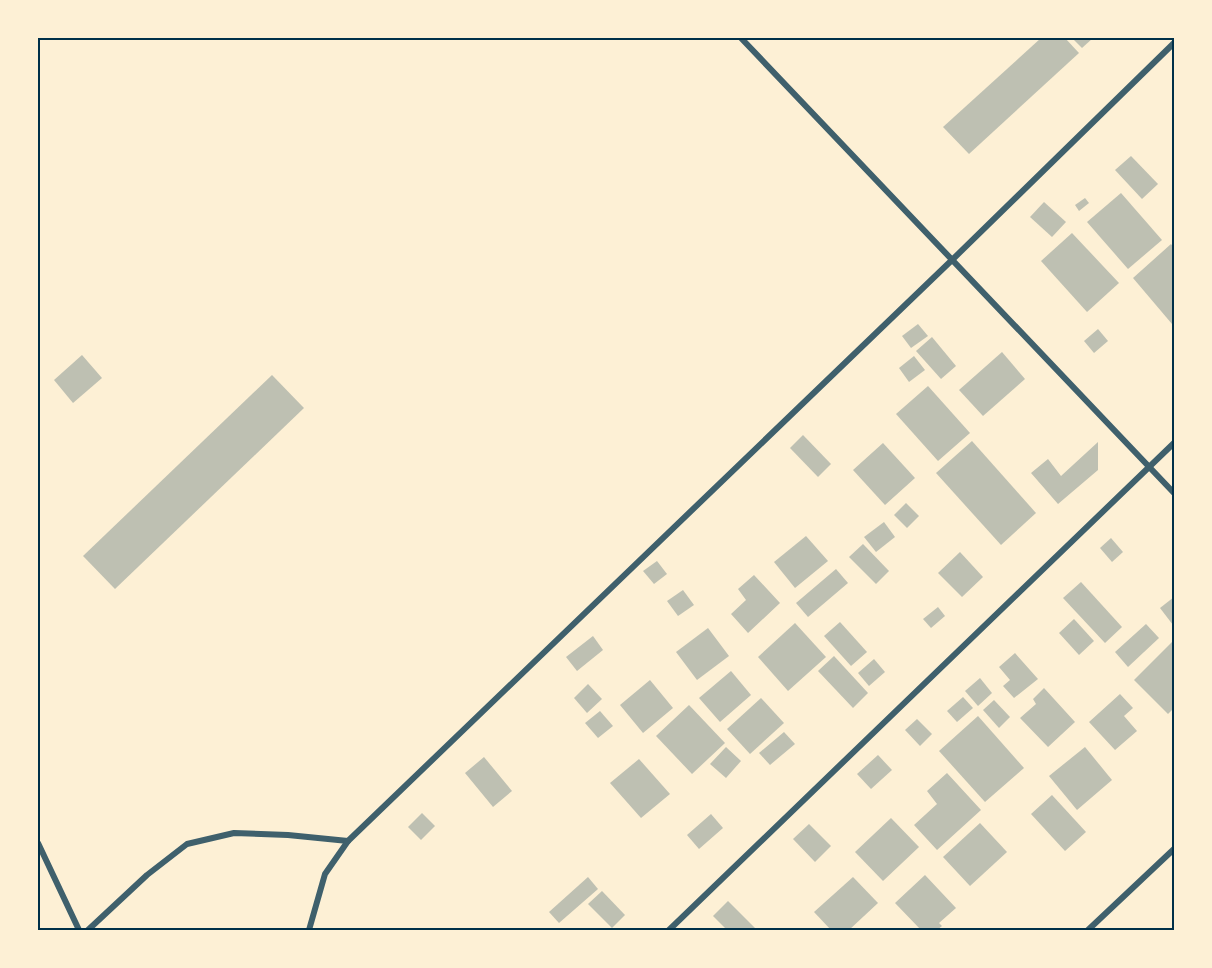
<svg xmlns="http://www.w3.org/2000/svg" width="1212" height="968" font-family="Roboto,sans-serif">
<style>
.building{fill:#bec0b2}
.lines{fill:none;stroke-linecap:round;stroke-linejoin:round}
.minor{stroke:#3f606c;stroke-width:6}
.neatline{fill:none;stroke:#003049;stroke-width:2}
</style>
<rect width="100%" height="100%" fill="#fdf0d5"/>
<g class="building">
<polygon points="1041,38 1065,38 1079,53 969,154 943,127"/>
<polygon points="1072,38 1093,38 1082,48"/>
<polygon points="1131,156 1158,184 1142,199 1115,170"/>
<polygon points="1121,193 1162,240 1128,269 1087,222"/>
<polygon points="1085,198 1089,203 1079,211 1075,205"/>
<polygon points="1044,202 1066,222 1052,237 1030,217"/>
<polygon points="1072,233 1119,283 1087,312 1041,261"/>
<polygon points="1171,244 1174,248 1174,322 1172,324 1133,278"/>
<polygon points="918,324 928,336 911,348 902,336"/>
<polygon points="1098,329 1108,341 1094,353 1084,341"/>
<polygon points="932,337 956,366 941,379 916,351"/>
<polygon points="1002,352 1025,379 983,416 959,390"/>
<polygon points="82,355 102,378 73,403 54,380"/>
<polygon points="914,356 925,370 909,382 899,368"/>
<polygon points="272,375 304,408 115,589 83,556"/>
<polygon points="928,386 970,433 938,461 896,414"/>
<polygon points="803,435 831,464 818,477 790,448"/>
<polygon points="972,441 1036,513 1001,545 936,473"/>
<polygon points="1098,442 1098,470 1058,504 1031,473 1048,459 1061,476"/>
<polygon points="883,443 915,478 885,505 853,470"/>
<polygon points="906,503 919,516 907,528 894,515"/>
<polygon points="884,522 895,537 876,552 864,537"/>
<polygon points="806,536 828,561 795,588 774,562"/>
<polygon points="1111,538 1123,552 1112,562 1100,548"/>
<polygon points="863,544 889,571 876,584 849,557"/>
<polygon points="960,552 983,577 962,597 938,573"/>
<polygon points="657,561 667,574 654,584 643,571"/>
<polygon points="836,569 848,583 808,617 796,603"/>
<polygon points="754,575 780,603 748,633 731,614 746,600 738,589"/>
<polygon points="1081,582 1122,627 1105,643 1063,598"/>
<polygon points="683,590 694,605 678,616 667,601"/>
<polygon points="1174,597 1174,624 1173,625 1160,608"/>
<polygon points="938,607 945,616 931,628 923,619"/>
<polygon points="1074,619 1094,641 1079,655 1059,633"/>
<polygon points="840,622 867,652 851,666 824,636"/>
<polygon points="795,623 826,657 788,691 758,657"/>
<polygon points="1146,624 1159,638 1128,667 1115,652"/>
<polygon points="708,628 729,656 697,680 676,652"/>
<polygon points="593,636 603,650 577,671 566,657"/>
<polygon points="1174,640 1174,708 1168,714 1134,680"/>
<polygon points="1015,653 1038,679 1014,698 1003,686 1010,680 999,667"/>
<polygon points="834,656 868,693 853,708 818,671"/>
<polygon points="874,659 885,672 869,686 858,673"/>
<polygon points="731,671 751,695 720,722 699,698"/>
<polygon points="980,678 992,693 978,706 965,691"/>
<polygon points="650,680 673,708 643,733 620,705"/>
<polygon points="588,684 602,699 587,713 574,698"/>
<polygon points="1044,688 1075,722 1048,747 1020,718 1036,704 1033,699"/>
<polygon points="1120,694 1133,708 1124,716 1137,731 1115,750 1089,722"/>
<polygon points="963,697 973,708 957,722 947,711"/>
<polygon points="761,698 784,723 750,754 727,729"/>
<polygon points="994,700 1010,717 999,728 983,710"/>
<polygon points="689,705 725,743 692,774 656,736"/>
<polygon points="600,711 613,726 598,738 585,723"/>
<polygon points="978,716 1024,768 985,802 939,751"/>
<polygon points="917,719 932,734 920,746 905,730"/>
<polygon points="784,732 795,744 770,765 759,753"/>
<polygon points="726,747 741,761 726,778 710,764"/>
<polygon points="1085,747 1112,780 1077,810 1049,776"/>
<polygon points="878,755 892,770 871,789 857,774"/>
<polygon points="484,757 512,791 493,807 465,773"/>
<polygon points="639,759 670,794 641,818 610,783"/>
<polygon points="947,773 981,810 937,850 914,825 937,804 927,791"/>
<polygon points="1052,795 1086,832 1065,851 1031,814"/>
<polygon points="422,813 435,826 421,840 408,827"/>
<polygon points="711,814 723,828 699,849 687,835"/>
<polygon points="891,818 919,847 883,881 855,852"/>
<polygon points="980,823 1007,852 970,886 943,857"/>
<polygon points="809,824 831,846 815,862 793,839"/>
<polygon points="925,875 956,908 939,923 942,926 937,930 921,930 895,903"/>
<polygon points="588,877 598,889 559,923 549,912"/>
<polygon points="853,877 878,903 849,930 831,930 814,912"/>
<polygon points="602,891 625,915 612,928 588,904"/>
<polygon points="728,901 756,929 754,930 727,930 713,916"/>
</g>
<g class="lines">
<g class="minor">
<polyline points="741,38 1174,493"/>
<polyline points="38,843 79,930"/>
<polyline points="88,930 147,875 187,844 234,833 288,835 348,841"/>
<polyline points="309,930 325,874 348,841 952,260 1174,43"/>
<polyline points="669,930 1174,443"/>
<polyline points="1088,930 1174,849"/>
</g>
</g>
<rect width="1212" height="968" fill="none" stroke="#fdf0d5" stroke-width="78"/>
<rect x="39" y="39" width="1134" height="890" class="neatline"/>
</svg>
